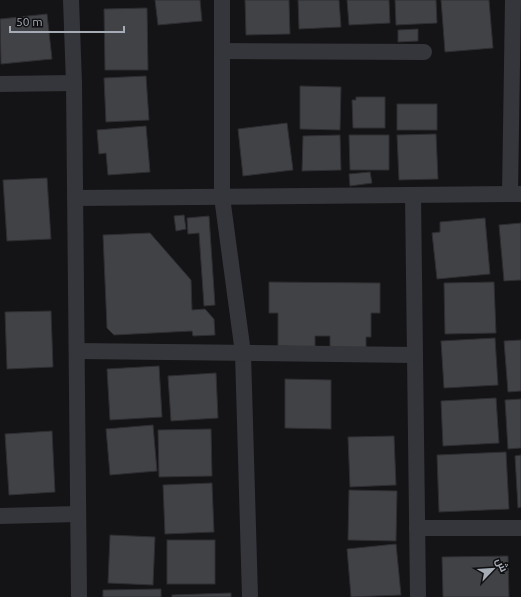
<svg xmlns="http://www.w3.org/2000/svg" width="521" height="597" font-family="Ubuntu,Cairo,sans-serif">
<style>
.building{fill:#404246;stroke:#2e2e32}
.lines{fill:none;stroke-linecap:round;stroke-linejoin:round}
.street{stroke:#35363b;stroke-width:16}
</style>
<rect width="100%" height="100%" fill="#141416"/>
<g class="building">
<polygon points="155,0 200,0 202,21 158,25"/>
<polygon points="245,0 289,0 290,34 246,35"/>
<polygon points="298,0 339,0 341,27 299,29"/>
<polygon points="347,0 389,0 390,23 349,25"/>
<polygon points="395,0 436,0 437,23 396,25"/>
<polygon points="441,0 489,0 493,48 445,52"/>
<polygon points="147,8 148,70 105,70 104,9"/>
<polygon points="47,14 52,59 1,64 0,19"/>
<polygon points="418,29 418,41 398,42 398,30"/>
<polygon points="146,76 149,120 106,122 104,78"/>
<polygon points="300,86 341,87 340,130 300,129"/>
<polygon points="356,97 385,97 385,128 353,128 352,100 356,100"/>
<rect x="397" y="104" width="40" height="26"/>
<polygon points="287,123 293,170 243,176 238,129"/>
<polygon points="146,126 150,172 108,175 106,153 99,154 97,130"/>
<polygon points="436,134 438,179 399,180 397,135"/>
<polygon points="340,135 341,170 302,171 303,136"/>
<polygon points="349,135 389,135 389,170 350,170"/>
<polygon points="370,172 372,183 350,186 349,174"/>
<polygon points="47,178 51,239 7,241 3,180"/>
<polygon points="184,215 186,229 176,231 174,216"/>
<polygon points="209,216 215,305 204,306 199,233 188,234 187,218"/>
<polygon points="485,218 490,274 437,279 432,233 440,232 440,222"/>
<polygon points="521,223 521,280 504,281 499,225"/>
<polygon points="150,233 191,280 192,310 205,309 214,319 215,335 193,336 192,331 114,335 107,328 103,235"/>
<polygon points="269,282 380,283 380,313 371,313 371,337 366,337 366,348 330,348 330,336 315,336 315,347 278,346 278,313 269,313"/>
<polygon points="494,282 496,333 445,334 444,283"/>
<polygon points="51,311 53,367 7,369 5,312"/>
<polygon points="495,338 498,385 444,388 441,341"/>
<polygon points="521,340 521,391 508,392 504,341"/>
<polygon points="159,366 162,417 110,420 107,369"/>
<polygon points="216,373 218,418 171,421 168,376"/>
<polygon points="285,379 331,380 331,429 285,428"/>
<polygon points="496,398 499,443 443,446 441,401"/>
<polygon points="521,399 521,448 508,449 505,400"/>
<polygon points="153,425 157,471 110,475 106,429"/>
<polygon points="211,429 212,476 159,477 158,430"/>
<polygon points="52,431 55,492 9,495 5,434"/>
<polygon points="394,436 396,485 350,487 348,437"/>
<polygon points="506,452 509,509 439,512 437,455"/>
<polygon points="521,455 521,507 518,508 515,456"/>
<polygon points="212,483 214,532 165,534 163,485"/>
<polygon points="349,490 397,491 396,541 348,540"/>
<polygon points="110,535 155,537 153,585 108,583"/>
<rect x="167" y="540" width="48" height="44"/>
<polygon points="396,544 401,595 351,597 347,549"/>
<polygon points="508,556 509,597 443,597 442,557"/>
<polygon points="161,589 161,597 103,597 103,590"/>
<polygon points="231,593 231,597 172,597 172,595"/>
</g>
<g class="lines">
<g class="street">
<polyline points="71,0 74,83 79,597"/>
<polyline points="222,0 222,197 243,353 250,597"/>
<polyline points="222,51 424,52"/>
<polyline points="0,84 74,83"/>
<polyline points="510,194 513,0"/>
<polyline points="413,195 418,597"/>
<polyline points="75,198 521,194"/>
<polyline points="77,351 415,355"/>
<polyline points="0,516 78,514"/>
<polyline points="417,528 521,528"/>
</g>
</g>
<g transform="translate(493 569) rotate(65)" stroke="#0f0f11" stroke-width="3" paint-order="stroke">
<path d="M0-3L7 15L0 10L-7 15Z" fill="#a6acb6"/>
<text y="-6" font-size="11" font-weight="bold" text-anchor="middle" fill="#a6acb6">ش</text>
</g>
<path d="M10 26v6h114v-6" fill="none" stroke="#a6acb6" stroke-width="2"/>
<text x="16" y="26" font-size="12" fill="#a6acb6" stroke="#0f0f11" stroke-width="3" paint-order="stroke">50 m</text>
</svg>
